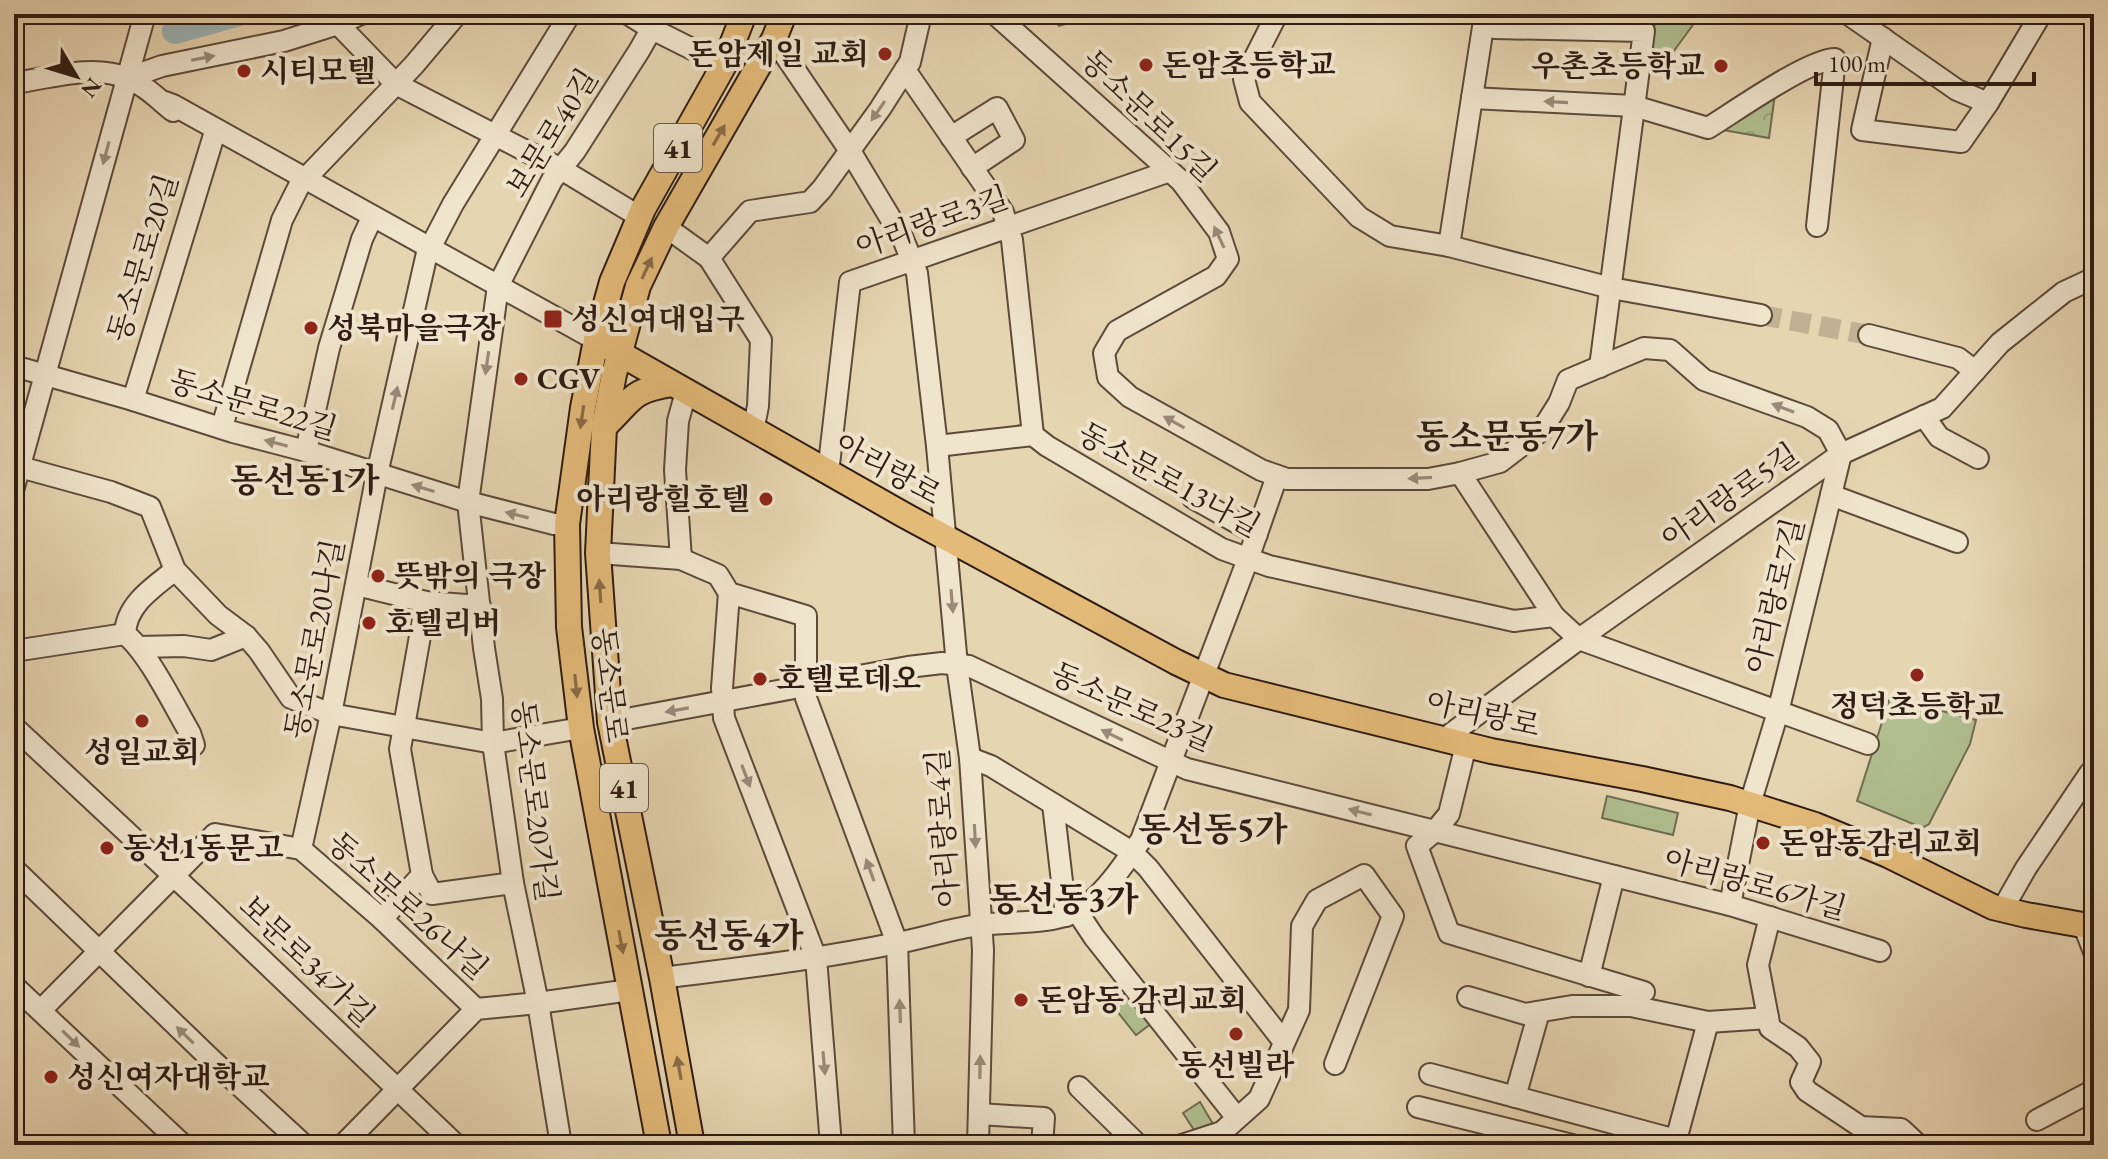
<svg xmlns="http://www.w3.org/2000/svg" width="2108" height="1159" font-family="'EB Garamond','Noto Serif KR',serif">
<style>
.forest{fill:url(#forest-crowns);stroke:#706d52;stroke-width:2}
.green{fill:#b0be90;stroke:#706d52;stroke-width:2}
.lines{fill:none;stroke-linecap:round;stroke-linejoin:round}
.river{stroke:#9cb5b8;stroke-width:26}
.minor-tunnel{stroke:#c1b092;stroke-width:20;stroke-dasharray:20 10;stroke-linecap:butt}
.minor-casing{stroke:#5d4a3b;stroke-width:24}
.major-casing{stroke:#2f1c14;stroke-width:28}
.minor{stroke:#efe4cc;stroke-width:20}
.major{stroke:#e3ba78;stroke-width:24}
.oneway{fill:#998a79}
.oneway2{fill:#896b46}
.poi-dot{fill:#8f2418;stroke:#efe4cc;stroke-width:3}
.labels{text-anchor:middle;stroke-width:8;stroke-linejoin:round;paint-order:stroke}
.shield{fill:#efe4cc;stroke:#69584b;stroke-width:2}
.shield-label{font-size:28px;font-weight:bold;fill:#2f1c14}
.poi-label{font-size:30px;font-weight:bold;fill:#2f1c14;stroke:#efe4cc;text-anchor:start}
.street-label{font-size:30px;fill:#2f1c14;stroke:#efe4cc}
.quarter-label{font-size:34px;font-weight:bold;fill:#2f1c14;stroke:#efe4cc}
</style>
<defs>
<pattern id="forest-crowns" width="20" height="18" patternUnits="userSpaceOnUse" patternTransform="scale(2)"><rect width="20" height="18" fill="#b0be90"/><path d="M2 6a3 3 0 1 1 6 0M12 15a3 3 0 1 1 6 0" fill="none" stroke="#98a37b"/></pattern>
</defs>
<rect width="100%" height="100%" fill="#e6d5b1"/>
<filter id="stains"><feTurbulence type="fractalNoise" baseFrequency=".0025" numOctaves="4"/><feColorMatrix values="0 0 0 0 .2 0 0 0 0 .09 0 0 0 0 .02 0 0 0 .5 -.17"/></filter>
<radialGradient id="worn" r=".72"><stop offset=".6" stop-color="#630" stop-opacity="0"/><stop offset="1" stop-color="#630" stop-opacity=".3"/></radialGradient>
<polygon class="forest" points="1775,94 1769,138 1717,129"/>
<g class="green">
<polygon points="1046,14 1078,14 1073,22 1059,26"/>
<polygon points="1657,14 1701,14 1665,63 1647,59"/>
<polygon points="1890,697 1976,720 1970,744 1929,824 1924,827 1918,826 1857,801"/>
<polygon points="1607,796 1678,813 1673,835 1602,818"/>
<polygon points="1128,982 1156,1020 1136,1035 1108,1000"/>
<polygon points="1200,1102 1213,1124 1194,1130 1183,1113"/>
</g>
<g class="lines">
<polyline class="river" points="175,31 236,14"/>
<polyline class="minor-tunnel" points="1761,315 1869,335"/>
<g class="minor-casing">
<g id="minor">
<polyline points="628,14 652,29 724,65"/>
<polyline points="995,14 1181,181 1219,232 1228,259 1216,276 1117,331 1104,353 1108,377 1130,397 1261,470 1287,479 1428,479 1460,473 1500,462 1542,430 1559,403 1568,380 1644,348 1670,350 1704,380 1807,417 1828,430 1841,454 1778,712 1750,804 1730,905"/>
<polyline points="1277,14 1244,79 1250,102 1359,217 1390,236 1449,246 1611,288 1761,315"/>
<polyline points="1497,14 1495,28 1644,31 1600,367"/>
<polyline points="1848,14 1957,90 1988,103 2041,14"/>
<polyline points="338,24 396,84 561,169 640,217"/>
<polyline points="1883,38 1862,130 1961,142 1988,103"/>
<polyline points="774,39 850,151 903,239 917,273 937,446 957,665 970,758 983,950 978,1145"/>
<polyline points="905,70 1003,212 1012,240 1033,435 1047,446 1222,549 1269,566 1514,621 1554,616"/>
<polyline points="128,78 162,66 284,41 338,24 361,14"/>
<path d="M14 83C49 78 93 64 127 78 145 85 159 100 173 111"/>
<path d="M1472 98 1634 106 1708 128C1734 112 1809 59 1835 59L1817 226"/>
<polyline points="165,102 173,105 596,340"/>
<polyline points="951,137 997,108 1014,140 972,168"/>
<polyline points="305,179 414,65 457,14"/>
<polyline points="666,227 709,258 750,211 810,202 822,189 880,109 910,62 921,14"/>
<polyline points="1449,246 1485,14"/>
<polyline points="430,248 453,204 570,14"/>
<polyline points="709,258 761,340 758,406 753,431"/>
<polyline points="1869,335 1958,358 1975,371"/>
<polyline points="14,366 133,400 233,432 306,451 468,502 554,524 567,524"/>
<polyline points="133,400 214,135"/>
<polyline points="1924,416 1939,437 1978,458"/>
<polyline points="222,427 282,220 300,184"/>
<polyline points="937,446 1033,435"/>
<polyline points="306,451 329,348 362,239 370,222"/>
<polyline points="20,467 111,492 150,507 175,570 218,615 246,636 259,651 291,698 331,714 493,743 581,728"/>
<polyline points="828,473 850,282 1170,171"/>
<polyline points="1460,473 1554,616 1579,639 1868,744"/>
<polyline points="14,487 145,14"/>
<polyline points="1831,495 1957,542"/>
<polyline points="1193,498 1257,534"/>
<polyline points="598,553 681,559 718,575 729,593 806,616 806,698 897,943 904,1145"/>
<polyline points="681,559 675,470 678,421 686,392"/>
<polyline points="357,585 426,602 480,606"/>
<polyline points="729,593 722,688 724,718 816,958 831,1145"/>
<path d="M125 634C126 604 154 587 175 570"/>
<polyline points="138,647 184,646 211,650 246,636"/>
<path d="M14 651 125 634C148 652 174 706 190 733L194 745"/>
<polyline points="610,722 908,667 942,663 969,666 1187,769 1730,905 1880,951"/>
<polyline points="14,727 207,907 456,1145"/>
<polyline points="1444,739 1579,639 1841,454 1942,408 2000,343 2064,292 2094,278"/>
<polyline points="1466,745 1449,814 1435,831 1417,846 1449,933 1644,992"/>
<polyline points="970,758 991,766 1132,852 1148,868 1284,1042"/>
<polyline points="1053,804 1066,916"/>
<polyline points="301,849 331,714 377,474 427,253"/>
<polyline points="14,869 213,1061 304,1145"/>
<polyline points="422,875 432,894 513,883"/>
<polyline points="1076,910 1094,937 1237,1118"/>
<polyline points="2002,910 2026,868 2090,773 2094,770"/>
<polyline points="1770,917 1758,965 1770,1028 1798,1047 1810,1062 1801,1082 1807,1091 1861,1127 1901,1129 1915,1142 1914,1145"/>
<polyline points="382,919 422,875 400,749 426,602"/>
<polyline points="2084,926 2094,952"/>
<polyline points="1589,976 1614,876"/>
<path d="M662 978C741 968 820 959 897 943 925 938 953 928 980 925 1015 920 1057 927 1087 905 1108 889 1126 861 1141 840L1248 559 1277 476"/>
<polyline points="14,986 183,1145"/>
<polyline points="1468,997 1525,1014 1572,1006 1631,1006 1708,1022 1768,1018"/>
<polyline points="41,1010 215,834 301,849 382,919 476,1009"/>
<polyline points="1430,1074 1676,1140 1708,1022"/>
<polyline points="1079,1087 1138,1145"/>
<polyline points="1515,1097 1539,1012"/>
<polyline points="1418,1107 1572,1145"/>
<polyline points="979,1114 1044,1118 1042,1145"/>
<polyline points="2037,1120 2094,1090"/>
<polyline points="343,1145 476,1009 538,1003 630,990"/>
<polyline points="561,1145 538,1003 513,883 493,743 492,699 484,648 468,502 498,286 552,180 575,151 639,51 660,14"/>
<polyline points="1182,1145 1222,1132 1259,1099 1299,1010 1302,926 1317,900 1364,875 1393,916 1335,1064"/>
</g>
</g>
<g class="major-casing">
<g id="major">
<polyline points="596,340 904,515 1176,662 1224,685 1491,751 1642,779 1730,798 1815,825 1888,855 1993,907 2026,915 2094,927"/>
<path d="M606 425C634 398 630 391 672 384"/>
<polyline points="659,1145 581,728 569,627 567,524 583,408 596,340 612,282 643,209 724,65 744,14"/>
<polyline points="692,1145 662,978 610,722 598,553 604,427 614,374 638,286 666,227 774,39 784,14"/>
</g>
</g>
<use href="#minor" class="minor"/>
<use href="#major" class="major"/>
</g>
<defs><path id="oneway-solid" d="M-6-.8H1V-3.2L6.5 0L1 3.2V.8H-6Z" transform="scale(2)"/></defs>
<g class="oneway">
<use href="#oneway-solid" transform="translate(203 58) rotate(-11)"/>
<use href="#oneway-solid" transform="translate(1556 102) rotate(-177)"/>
<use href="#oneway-solid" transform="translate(878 111) rotate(125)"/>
<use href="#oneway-solid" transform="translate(106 153) rotate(105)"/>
<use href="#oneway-solid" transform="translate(1219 237) rotate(-115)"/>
<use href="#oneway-solid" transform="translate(487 363) rotate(98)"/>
<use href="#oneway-solid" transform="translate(395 398) rotate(-77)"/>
<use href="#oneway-solid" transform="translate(1783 408) rotate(-159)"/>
<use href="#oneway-solid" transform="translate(1174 422) rotate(-151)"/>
<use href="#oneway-solid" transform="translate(276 443) rotate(-165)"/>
<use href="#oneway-solid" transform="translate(1420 478) rotate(177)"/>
<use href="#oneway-solid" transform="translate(423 488) rotate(-163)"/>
<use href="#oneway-solid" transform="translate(517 515) rotate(-166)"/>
<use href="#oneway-solid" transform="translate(952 601) rotate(85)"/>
<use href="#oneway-solid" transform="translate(677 710) rotate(170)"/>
<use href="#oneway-solid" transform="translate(1112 735) rotate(-154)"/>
<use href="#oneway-solid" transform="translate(746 776) rotate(69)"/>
<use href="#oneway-solid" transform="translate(1360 812) rotate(-166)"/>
<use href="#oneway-solid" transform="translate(975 836) rotate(87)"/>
<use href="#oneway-solid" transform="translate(870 870) rotate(-110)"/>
<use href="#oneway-solid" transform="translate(900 1011) rotate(-92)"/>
<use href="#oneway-solid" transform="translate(185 1035) rotate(-136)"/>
<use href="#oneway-solid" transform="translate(71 1039) rotate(44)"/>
<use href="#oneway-solid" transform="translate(824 1063) rotate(85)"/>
<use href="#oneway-solid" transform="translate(980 1067) rotate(-89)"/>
</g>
<g class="oneway2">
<use href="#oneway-solid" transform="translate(719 135) rotate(-60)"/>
<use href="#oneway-solid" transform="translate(647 268) rotate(-65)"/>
<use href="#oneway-solid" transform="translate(582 417) rotate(98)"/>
<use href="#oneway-solid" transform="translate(600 591) rotate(-94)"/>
<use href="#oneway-solid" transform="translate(576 686) rotate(84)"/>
<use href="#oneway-solid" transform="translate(621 942) rotate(79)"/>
<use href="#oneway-solid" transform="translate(679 1068) rotate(-100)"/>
</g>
<g class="poi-dot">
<circle cx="885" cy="54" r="8"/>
<circle cx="1146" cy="65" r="8"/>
<circle cx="1721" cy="66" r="8"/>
<circle cx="244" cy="71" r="8"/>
<rect x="543" y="309" width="20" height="20" rx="4"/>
<circle cx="311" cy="328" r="8"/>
<circle cx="521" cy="379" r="8"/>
<circle cx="766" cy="499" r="8"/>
<circle cx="378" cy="576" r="8"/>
<circle cx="369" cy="623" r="8"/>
<circle cx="1917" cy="675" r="8"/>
<circle cx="760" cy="679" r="8"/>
<circle cx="142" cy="721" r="8"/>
<circle cx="1763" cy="843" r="8"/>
<circle cx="107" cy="848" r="8"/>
<circle cx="1021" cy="1000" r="8"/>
<circle cx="1236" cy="1034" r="8"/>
<circle cx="51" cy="1077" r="8"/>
</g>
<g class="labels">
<g class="shield">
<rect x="654" y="124" width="48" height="48" rx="6"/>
<rect x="600" y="764" width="48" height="48" rx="6"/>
</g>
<g class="shield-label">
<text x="678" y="158">41</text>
<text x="624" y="798">41</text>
</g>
<g class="poi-label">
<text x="869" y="64" text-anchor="end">돈암제일 교회</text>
<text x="1162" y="75">돈암초등학교</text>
<text x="1705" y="76" text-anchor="end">우촌초등학교</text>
<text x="260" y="81">시티모텔</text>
<text x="571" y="329">성신여대입구</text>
<text x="327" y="338">성북마을극장</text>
<text x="537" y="389">CGV</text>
<text x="750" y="509" text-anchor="end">아리랑힐호텔</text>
<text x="394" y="586">뜻밖의 극장</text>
<text x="385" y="633">호텔리버</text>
<text x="776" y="689">호텔로데오</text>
<text x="1917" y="716" text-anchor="middle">정덕초등학교</text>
<text x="142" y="762" text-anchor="middle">성일교회</text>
<text x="1779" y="853">돈암동감리교회</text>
<text x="123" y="858">동선1동문고</text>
<text x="1037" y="1010">돈암동 감리교회</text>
<text x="1236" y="1075" text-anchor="middle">동선빌라</text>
<text x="67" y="1087">성신여자대학교</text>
</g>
<g class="street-label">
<text transform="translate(1149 116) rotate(44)" y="10">동소문로15길</text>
<text transform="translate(552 133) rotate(-58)" y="10">보문로40길</text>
<text transform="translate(932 222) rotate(-19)" y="10">아리랑로3길</text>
<text transform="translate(143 258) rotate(-73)" y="10">동소문로20길</text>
<text transform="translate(253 405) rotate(17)" y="10">동소문로22길</text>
<text transform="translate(888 469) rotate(29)" y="10">아리랑로</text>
<text transform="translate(1169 480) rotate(29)" y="10">동소문로13나길</text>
<text transform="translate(1730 496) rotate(-35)" y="10">아리랑로5길</text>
<text transform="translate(1775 596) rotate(-76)" y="10">아리랑로7길</text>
<text transform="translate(315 639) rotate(-79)" y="10">동소문로20나길</text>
<text transform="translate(610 685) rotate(83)" y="10">동소문로</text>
<text transform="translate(1132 707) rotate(24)" y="10">동소문로23길</text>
<text transform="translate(1483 714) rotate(13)" y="10">아리랑로</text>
<text transform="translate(535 801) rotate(83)" y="10">동소문로20가길</text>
<text transform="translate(943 828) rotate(-94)" y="10">아리랑로4길</text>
<text transform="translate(1755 884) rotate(16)" y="10">아리랑로6가길</text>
<text transform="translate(408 906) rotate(42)" y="10">동소문로26나길</text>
<text transform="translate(307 961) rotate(44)" y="10">보문로34가길</text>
</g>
<g class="quarter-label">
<text x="1507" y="448">동소문동7가</text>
<text x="305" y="492">동선동1가</text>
<text x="1213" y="841">동선동5가</text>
<text x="1064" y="911">동선동3가</text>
<text x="729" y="947">동선동4가</text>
</g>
</g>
<rect width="2108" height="1159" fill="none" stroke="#e6d5b1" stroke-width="48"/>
<rect x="16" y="16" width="2076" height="1127" fill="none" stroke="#2f1c14" stroke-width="4"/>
<rect x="24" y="24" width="2060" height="1111" fill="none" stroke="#2f1c14" stroke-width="2"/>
<g transform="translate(76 76) rotate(128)" stroke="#efe4cc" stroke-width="6" paint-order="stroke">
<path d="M0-6L14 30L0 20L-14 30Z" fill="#2f1c14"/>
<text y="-12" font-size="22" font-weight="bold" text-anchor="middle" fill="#2f1c14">N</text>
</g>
<path d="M1816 72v12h218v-12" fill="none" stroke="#2f1c14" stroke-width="4"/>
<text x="1828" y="72" font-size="24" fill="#2f1c14" stroke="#efe4cc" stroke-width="6" paint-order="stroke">100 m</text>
<rect width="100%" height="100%" filter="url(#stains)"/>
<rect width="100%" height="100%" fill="url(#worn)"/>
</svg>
